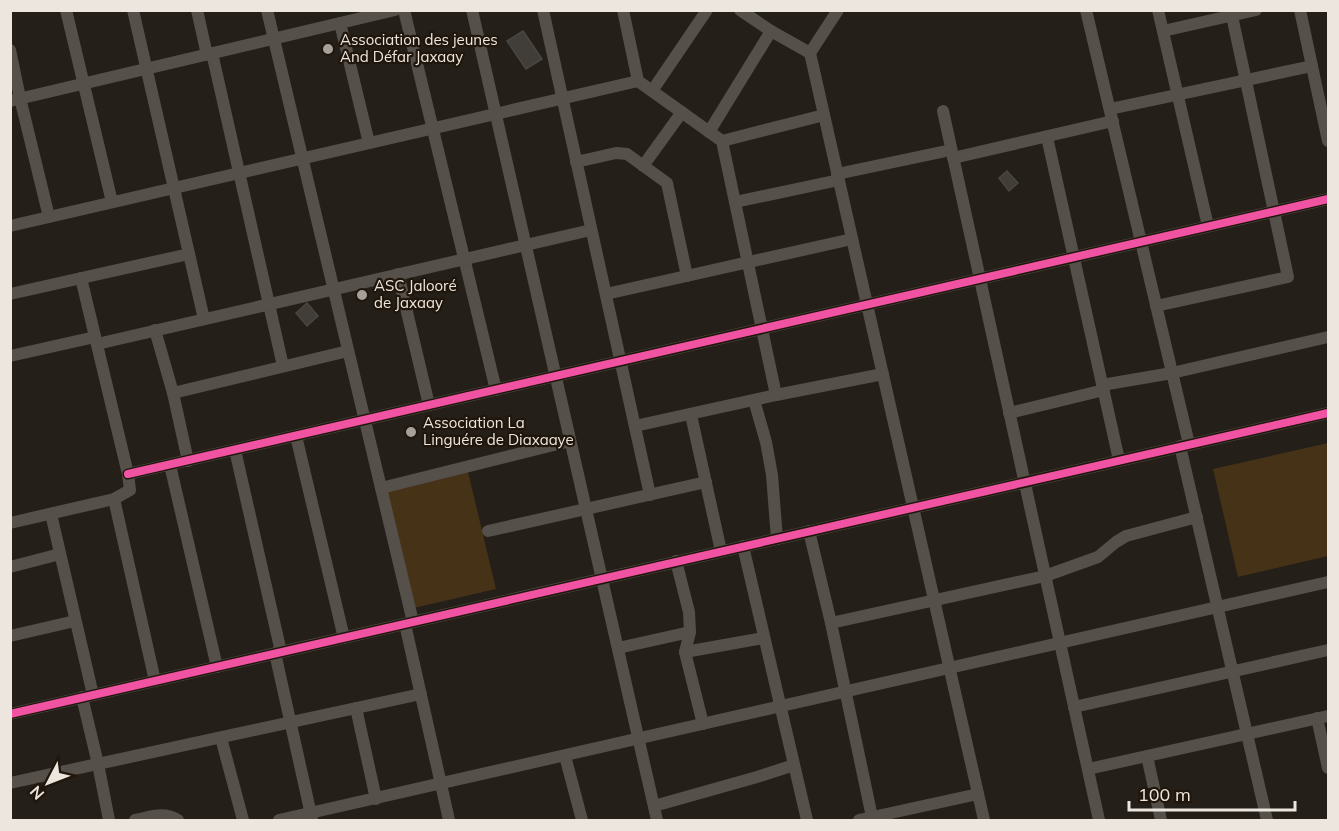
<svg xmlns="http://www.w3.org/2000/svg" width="1339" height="831" font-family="Mulish,sans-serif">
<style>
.green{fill:#453217}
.building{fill:#413d38;stroke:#4a4640;stroke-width:1.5}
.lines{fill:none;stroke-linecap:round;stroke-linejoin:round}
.street{stroke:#555049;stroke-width:12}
.cycleway-casing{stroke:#20160b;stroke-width:11}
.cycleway{stroke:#f153a3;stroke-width:8}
.poi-dot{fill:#a6a099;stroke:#20160b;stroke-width:2}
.labels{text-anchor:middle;stroke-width:4.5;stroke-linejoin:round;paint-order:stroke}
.poi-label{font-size:15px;fill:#ece6de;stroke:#20160b;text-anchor:start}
</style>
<rect width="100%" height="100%" fill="#241f19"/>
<g class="green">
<polygon points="1328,443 1328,556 1238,577 1213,469"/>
<polygon points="468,472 496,589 414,608 386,491"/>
</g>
<g class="building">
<polygon points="523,31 542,59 526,69 507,41"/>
<polygon points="1007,171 1018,183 1009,191 999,178"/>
<polygon points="307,303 318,316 307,326 296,313"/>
</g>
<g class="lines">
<g class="street">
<polyline points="66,10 112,202"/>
<polyline points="133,10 204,319"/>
<polyline points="197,10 207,55"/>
<polyline points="267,10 413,622"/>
<polyline points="404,10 496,390"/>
<polyline points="472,10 657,820"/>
<polyline points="543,10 650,495"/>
<polyline points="623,10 638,81 722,141 776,395"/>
<polyline points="740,10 771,31 810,53"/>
<polyline points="838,10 810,53 984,820"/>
<polyline points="1086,10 1189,444"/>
<polyline points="1158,10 1208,226"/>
<polyline points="1300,10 1328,141"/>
<polyline points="340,23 369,143"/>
<polyline points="1163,31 1256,10"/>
<polyline points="10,50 20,98 49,217"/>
<polyline points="212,53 283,366"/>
<polyline points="652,91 707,10"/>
<polyline points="10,101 395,10"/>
<polyline points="1110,109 1312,66"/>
<polyline points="943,111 1099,820"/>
<polyline points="709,132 771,31"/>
<polyline points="1047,137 1119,460"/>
<polyline points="722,141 824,115"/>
<polyline points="953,158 1113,121"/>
<polyline points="576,162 616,153 627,154 667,183 687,276"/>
<polyline points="643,166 682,112"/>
<polyline points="837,174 951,150"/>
<polyline points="735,202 839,180"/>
<polyline points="10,226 638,81"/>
<polyline points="398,274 429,405"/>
<polyline points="10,294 189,254"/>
<polyline points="606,294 852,239"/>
<polyline points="1156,306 1288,277 1232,16"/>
<polyline points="155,330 173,393 188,461"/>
<polyline points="97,344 591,230"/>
<polyline points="10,356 95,337"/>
<polyline points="1102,385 1172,373 1328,337"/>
<polyline points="173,393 348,351"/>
<polyline points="754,400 766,442 772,475 777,539"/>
<polyline points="1009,413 1104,390"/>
<polyline points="691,415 721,551"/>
<polyline points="635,426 776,395 883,374"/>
<polyline points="296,436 344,638"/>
<polyline points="1180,446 1267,820"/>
<polyline points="235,450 281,652"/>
<polyline points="170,465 217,667"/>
<polyline points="128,474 1328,199"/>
<polyline points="381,488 570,441"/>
<polyline points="114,499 155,681"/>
<polyline points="51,514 93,695"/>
<polyline points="10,523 114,499 130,490 128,474 81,278"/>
<polyline points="488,531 706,482"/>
<polyline points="809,531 831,623 872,817"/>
<polyline points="743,546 807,820"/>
<polyline points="676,561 689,612 690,632 685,652 703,724"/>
<polyline points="10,567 60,554"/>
<polyline points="831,623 1045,576 1098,557 1116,542 1126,536 1197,517"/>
<polyline points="405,624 449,820"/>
<polyline points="10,636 75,621"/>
<polyline points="618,648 690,632"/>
<polyline points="685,652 764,638"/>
<polyline points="275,653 312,819"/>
<polyline points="82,697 98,764 109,820"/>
<polyline points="1074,707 1328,650"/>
<polyline points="356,708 376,799"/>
<polyline points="10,714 1328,413"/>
<polyline points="1317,718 1328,768"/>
<polyline points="221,738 243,820"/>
<polyline points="565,756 582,820"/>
<polyline points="1147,756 1161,820"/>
<polyline points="1088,769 1328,716"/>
<polyline points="10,783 421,694"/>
<polyline points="654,806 757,777 794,765"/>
<path d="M135 820C150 817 164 811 178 820"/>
<polyline points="279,820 1328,582"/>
<polyline points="859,820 978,794"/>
</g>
<g class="cycleway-casing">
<g id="cycleway">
<polyline points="128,474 1328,199"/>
<polyline points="10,714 1328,413"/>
</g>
</g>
<use href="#cycleway" class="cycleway"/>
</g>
<g class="poi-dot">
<circle cx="328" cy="49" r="6"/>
<circle cx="362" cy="295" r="6"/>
<circle cx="411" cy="432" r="6"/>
</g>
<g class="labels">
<g class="poi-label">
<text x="340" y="45">Association des jeunes<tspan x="340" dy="17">And Défar Jaxaay</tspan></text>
<text x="374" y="291">ASC Jalooré<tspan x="374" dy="17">de Jaxaay</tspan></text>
<text x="423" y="428">Association La<tspan x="423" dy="17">Linguére de Diaxaaye</tspan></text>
</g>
</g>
<rect width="1339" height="831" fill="none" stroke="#ece6de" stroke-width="24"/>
<g transform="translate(48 783) rotate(228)" stroke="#20160b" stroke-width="4.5" paint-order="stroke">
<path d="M0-4.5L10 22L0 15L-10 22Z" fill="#ece6de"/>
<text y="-9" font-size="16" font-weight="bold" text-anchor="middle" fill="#ece6de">N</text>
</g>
<path d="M1129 801v9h166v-9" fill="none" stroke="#ece6de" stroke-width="3"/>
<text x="1138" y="801" font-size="18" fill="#ece6de" stroke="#20160b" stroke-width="4.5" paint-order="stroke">100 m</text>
</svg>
